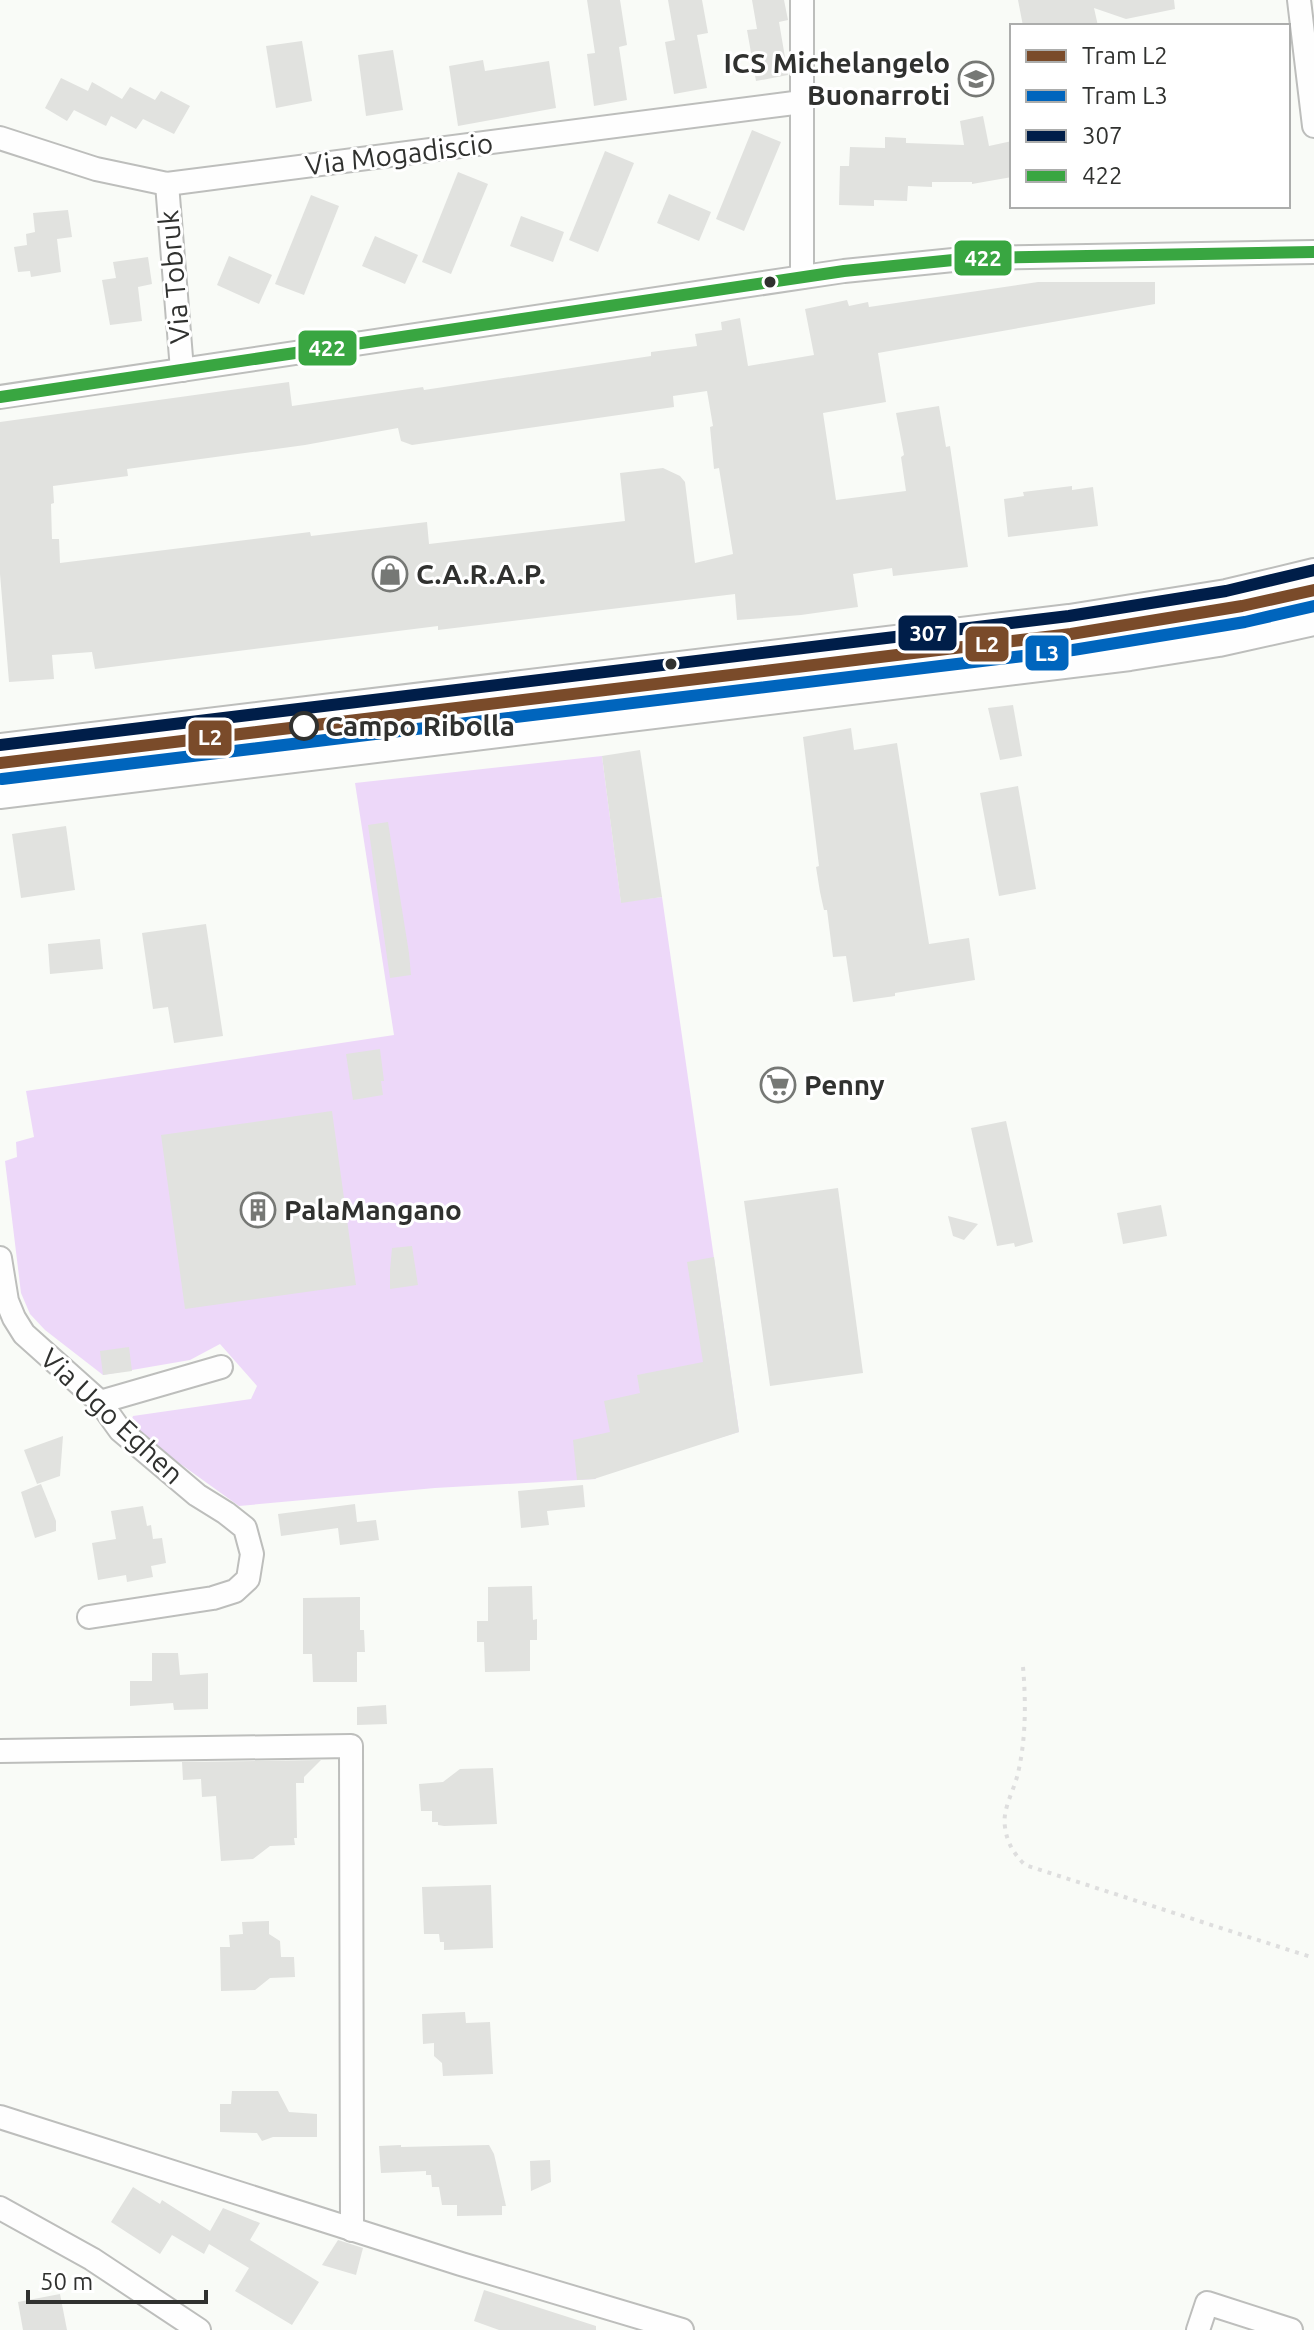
<svg xmlns="http://www.w3.org/2000/svg" width="1314" height="2330" font-family="Ubuntu,sans-serif">
<style>
.green{fill:#edd8f9}
.building{fill:#e1e2df;fill-rule:evenodd}
.lines{fill:none;stroke-linecap:round;stroke-linejoin:round}
.minor-casing{stroke:#bdbebc;stroke-width:26}
.path{stroke:#dedede;stroke-width:4;stroke-dasharray:4 6;stroke-linecap:butt}
.minor{stroke:#fefefe;stroke-width:22}
.bus-1-casing{stroke:#fff;stroke-width:18}
.bus-2-casing{stroke:#fff;stroke-width:18}
.bus-1{stroke:#001e49;stroke-width:12}
.bus-2{stroke:#39a641;stroke-width:12}
.tram-1-casing{stroke:#fff;stroke-width:18}
.tram-2-casing{stroke:#fff;stroke-width:18}
.tram-1{stroke:#7a4b2a;stroke-width:12}
.tram-2{stroke:#0065bd;stroke-width:12}
.bus-dot{fill:#30312f;stroke:#fff;stroke-width:3}
.stop-dot{fill:#fff;stroke:#30312f;stroke-width:4}
.labels{text-anchor:middle;stroke-width:6;stroke-linejoin:round;paint-order:stroke}
.poi-label{font-size:28px;font-weight:bold;fill:#30312f;stroke:#fff;text-anchor:start}
.street-label{font-size:28px;fill:#30312f;stroke:#fff}
.stop-label{font-size:28px;font-weight:bold;fill:#30312f;stroke:#fff;text-anchor:start}
.line-badge{stroke:#fff;stroke-width:3}
.badge-label{font-size:22px;text-anchor:middle;font-weight:bold;fill:#fff}
</style>
<rect width="100%" height="100%" fill="#f9fbf7"/>
<polygon class="green" points="602,756 621,902 662,897 739,1432 595,1475 596,1479 435,1488 239,1506 129,1427 133,1416 251,1399 257,1386 220,1344 190,1360 103,1375 45,1330 30,1314 21,1293 5,1161 17,1157 16,1142 34,1137 26,1091 394,1035 355,783"/>
<g class="building">
<polygon points="587,0 620,0 627,45 619,47 627,100 594,106 587,54 595,53"/>
<polygon points="668,0 702,0 708,33 697,35 707,88 674,94 665,42 675,40"/>
<polygon points="752,0 784,0 788,20 779,22 788,75 756,81 747,30 757,29"/>
<polygon points="1018,0 1174,0 1175,9 1126,19 1094,8 1098,26 1023,26"/>
<polygon points="302,41 312,101 276,108 266,46"/>
<polygon points="393,50 403,110 366,116 358,55"/>
<polygon points="483,60 485,71 549,61 556,108 458,126 449,66"/>
<polygon points="61,78 88,91 92,82 122,99 130,87 155,100 161,91 190,106 174,134 143,119 136,129 111,116 106,126 74,110 67,121 45,108"/>
<polygon points="983,116 989,146 1012,141 1012,177 972,184 972,182 932,182 932,187 908,186 907,201 874,200 874,206 839,205 840,166 849,166 850,147 885,148 885,137 906,138 906,143 964,145 960,121"/>
<polygon points="752,130 781,142 744,231 716,219"/>
<polygon points="605,151 634,163 598,252 569,240"/>
<polygon points="458,172 488,184 451,274 422,262"/>
<polygon points="669,194 711,212 699,241 657,223"/>
<polygon points="311,195 339,206 304,295 275,284"/>
<polygon points="68,210 72,237 57,239 61,272 31,277 30,271 18,272 14,247 27,245 26,234 35,232 33,213"/>
<polygon points="521,216 564,232 553,262 510,246"/>
<polygon points="375,236 418,255 405,284 362,266"/>
<polygon points="229,256 272,275 259,304 217,285"/>
<polygon points="148,257 152,284 138,287 142,321 110,325 102,280 116,278 113,262"/>
<path d="M1038 282H1155V304L878 353 886 402 823 413 836 500 906 491 901 457 904 455 896 413 939 406 946 447 950 446 968 567 893 576 892 568 853 574 858 607 801 615 737 620 735 594 438 630V626L95 669 92 652 52 655 54 679 9 682 0 574V422L289 382 292 406 423 387 424 390 651 356V352L697 346 695 334 722 330 721 322 740 318 748 366 814 355 805 309 847 300 849 306 868 302 869 307ZM707 391 713 426 710 427 714 469 719 468 733 554 695 563 685 482 680 476 663 468 620 473 625 521 429 544 427 522 311 536 310 532 60 563 59 539H52L51 504 54 503 53 486 128 476 127 469 305 445 398 428 401 441 412 445 674 407 673 396Z"/>
<polygon points="1072,486 1072,490 1093,487 1098,526 1008,537 1004,499 1024,496 1023,492"/>
<polygon points="1013,705 1022,756 1000,760 988,708"/>
<polygon points="851,728 854,750 897,743 929,944 969,938 975,980 895,993 895,996 853,1002 846,956 833,957 827,910 824,910 820,892 816,867 819,866 803,737"/>
<polygon points="640,750 662,897 621,903 602,756"/>
<polygon points="1018,786 1036,889 999,896 980,793"/>
<polygon points="388,822 409,953 411,975 390,978 368,825"/>
<polygon points="66,826 75,890 21,898 12,834"/>
<polygon points="206,924 223,1036 174,1043 168,1007 153,1009 142,933"/>
<polygon points="100,939 103,969 50,974 48,944"/>
<polygon points="380,1049 384,1081 381,1081 383,1095 353,1100 346,1054"/>
<polygon points="332,1111 356,1285 185,1309 161,1135"/>
<polygon points="1006,1121 1033,1242 1015,1247 1014,1243 997,1246 971,1128"/>
<polygon points="838,1188 863,1373 770,1386 744,1201"/>
<polygon points="1161,1205 1167,1236 1123,1244 1117,1213"/>
<polygon points="948,1216 978,1224 964,1240 953,1236"/>
<polygon points="412,1246 418,1285 390,1289 390,1270 392,1248"/>
<polygon points="714,1257 739,1432 594,1479 577,1480 573,1440 610,1432 604,1401 640,1393 637,1375 703,1362 687,1262"/>
<polygon points="129,1347 132,1371 103,1375 100,1351"/>
<polygon points="63,1436 60,1476 37,1484 24,1450"/>
<polygon points="41,1484 56,1521 56,1531 35,1538 21,1492"/>
<polygon points="583,1485 585,1507 547,1511 549,1525 521,1528 518,1491"/>
<polygon points="355,1504 357,1522 376,1520 379,1540 340,1545 338,1528 281,1536 278,1514"/>
<polygon points="143,1506 147,1526 151,1525 153,1539 162,1538 166,1563 151,1566 153,1577 127,1582 126,1575 98,1580 92,1543 116,1539 111,1511"/>
<polygon points="532,1586 533,1620 537,1619 537,1640 530,1640 530,1671 485,1672 484,1642 477,1642 477,1621 488,1621 488,1587"/>
<polygon points="360,1597 360,1630 364,1630 365,1652 357,1652 357,1682 313,1682 312,1654 303,1654 303,1598"/>
<polygon points="152,1653 178,1653 180,1675 208,1673 208,1709 174,1710 173,1703 130,1706 130,1681 152,1681"/>
<polygon points="386,1705 387,1724 357,1725 357,1707"/>
<polygon points="321,1760 304,1777 304,1783 296,1783 297,1838 294,1838 295,1845 270,1846 253,1859 221,1861 216,1796 202,1797 201,1779 183,1780 182,1762"/>
<polygon points="493,1768 497,1824 444,1826 438,1825 438,1822 432,1822 432,1811 421,1811 419,1784 443,1782 460,1769"/>
<polygon points="491,1885 493,1948 444,1950 444,1942 440,1942 439,1934 424,1934 422,1887"/>
<polygon points="269,1921 269,1934 280,1941 281,1957 294,1957 295,1977 270,1978 255,1990 221,1991 220,1947 230,1947 229,1935 243,1934 242,1922"/>
<polygon points="465,2012 466,2023 490,2022 493,2074 443,2076 442,2063 434,2056 434,2043 423,2044 422,2014"/>
<polygon points="232,2091 278,2091 289,2112 317,2114 317,2137 273,2137 262,2141 257,2133 220,2132 220,2104 231,2104"/>
<polygon points="401,2145 401,2147 489,2145 494,2154 506,2206 502,2206 502,2215 457,2216 457,2205 442,2205 439,2187 432,2187 431,2175 426,2175 426,2171 381,2173 379,2146"/>
<polygon points="550,2160 551,2182 531,2191 530,2161"/>
<polygon points="133,2187 160,2204 162,2200 210,2231 223,2208 260,2223 250,2240 319,2282 292,2325 235,2291 249,2268 209,2244 204,2254 172,2235 160,2254 111,2222"/>
<polygon points="338,2240 363,2248 356,2275 322,2265"/>
<polygon points="484,2290 596,2326 596,2330 499,2330 474,2321"/>
<polygon points="60,2294 67,2330 23,2330 18,2302"/>
</g>
<g class="lines">
<g class="minor-casing">
<g id="minor">
<polyline points="802,0 802,277"/>
<polyline points="1299,0 1314,126"/>
<polyline points="0,138 96,169 167,184 802,102"/>
<polyline points="167,184 182,370"/>
<polyline points="0,397 844,271 973,258 1314,252"/>
<polyline points="922,634 929,683"/>
<polyline points="0,745 1069,616 1226,591 1314,570"/>
<polyline points="0,797 1130,659 1219,645 1314,624"/>
<polyline points="0,1258 7,1301 14,1318 24,1334 100,1402 120,1430 197,1495 226,1513 245,1528 252,1554 248,1579 235,1591 213,1598 89,1617"/>
<polyline points="100,1402 221,1367"/>
<polyline points="0,1751 351,1746 352,2230"/>
<polyline points="0,2117 461,2264 682,2330"/>
<polyline points="0,2208 92,2259 199,2330"/>
<polyline points="1198,2330 1207,2303 1291,2330"/>
</g>
</g>
<path class="path" d="M1023 1667C1026 1702 1026 1739 1018 1773 1014 1791 1002 1809 1005 1827 1007 1843 1014 1854 1025 1865L1314 1958"/>
<use href="#minor" class="minor"/>
<g class="bus-1-casing">
<polyline id="bus-1" points="0,745 1069,616 1226,591 1314,570"/>
</g>
<g class="bus-2-casing">
<polyline id="bus-2" points="0,397 844,271 973,258 1314,252"/>
</g>
<use href="#bus-1" class="bus-1"/>
<use href="#bus-2" class="bus-2"/>
<g class="tram-1-casing">
<polyline id="tram-1" points="0,763 1071,634 1242,606 1314,590"/>
</g>
<g class="tram-2-casing">
<polyline id="tram-2" points="2,779 1073,650 1245,622 1314,606"/>
</g>
<use href="#tram-1" class="tram-1"/>
<use href="#tram-2" class="tram-2"/>
</g>
<defs>
<g id="school-ring" transform="scale(1.8)"><circle r="9.5" fill="#fff" stroke="#767875" stroke-width="1.5"/><path d="M0-5L7-2L0 1L-7-2ZM-4 1L0 2.5L4 1V4Q0 6-4 4Z" fill="#767875"/></g>
<g id="shop-ring" transform="scale(1.8)"><circle r="9.5" fill="#fff" stroke="#767875" stroke-width="1.5"/><path d="M-5-2.5h2.3a2.7 3.5 0 0 1 5.4 0H5L5.5 6h-11ZM-1.5-2.5h3a1.5 2.3 0 0 0-3 0Z" fill="#767875"/></g>
<g id="supermarket-ring" transform="scale(1.8)"><circle r="9.5" fill="#fff" stroke="#767875" stroke-width="1.5"/><path d="M-6-5.5h2.5l.6 2H6L4.5 2H-2.5L-4.4-4H-6ZM-1.5 3.2a1.3 1.3 0 1 0 .1 0ZM3 3.2a1.3 1.3 0 1 0 .1 0Z" fill="#767875"/></g>
<g id="building-ring" transform="scale(1.8)"><circle r="9.5" fill="#fff" stroke="#767875" stroke-width="1.5"/><path d="M-4-6H4V6H1V3H-1V6H-4ZM-2.5-4.3h1.7v1.8h-1.7ZM.8-4.3h1.7v1.8H.8ZM-2.5-1h1.7V.8h-1.7ZM.8-1h1.7V.8H.8Z" fill="#767875"/></g>
</defs>
<g fill-rule="evenodd">
<use href="#school-ring" x="976" y="79"/>
<use href="#shop-ring" x="390" y="574"/>
<use href="#supermarket-ring" x="778" y="1085"/>
<use href="#building-ring" x="258" y="1210"/>
</g>
<g class="bus-dot">
<circle cx="770" cy="282" r="7"/>
<circle cx="671" cy="664" r="7"/>
</g>
<circle class="stop-dot" cx="304" cy="726" r="13"/>
<g class="labels">
<g class="poi-label">
<text x="950" y="73" text-anchor="end">ICS Michelangelo<tspan x="950" dy="32">Buonarroti</tspan></text>
<text x="416" y="584">C.A.R.A.P.</text>
<text x="804" y="1095">Penny</text>
<text x="284" y="1220">PalaMangano</text>
</g>
<g class="street-label">
<text transform="translate(399 154) rotate(-7)" y="10">Via Mogadiscio</text>
<text transform="translate(174 277) rotate(-95)" y="10">Via Tobruk</text>
<text transform="translate(112 1416) rotate(43)" y="10">Via Ugo Eghen</text>
</g>
<g class="stop-label">
<text x="325" y="736">Campo Ribolla</text>
</g>
</g>
<g class="line-badge">
<rect x="953" y="239" width="60" height="38" rx="8" fill="#39a641"/>
<rect x="297" y="329" width="61" height="38" rx="8" fill="#39a641"/>
<rect x="897" y="614" width="61" height="38" rx="8" fill="#001e49"/>
<rect x="964" y="625" width="46" height="38" rx="8" fill="#7a4b2a"/>
<rect x="1024" y="634" width="46" height="38" rx="8" fill="#0065bd"/>
<rect x="187" y="719" width="46" height="38" rx="8" fill="#7a4b2a"/>
</g>
<g class="badge-label">
<text x="983" y="266">422</text>
<text x="327" y="356">422</text>
<text x="928" y="641">307</text>
<text x="987" y="652">L2</text>
<text x="1047" y="661">L3</text>
<text x="210" y="745">L2</text>
</g>
<rect x="1010" y="24" width="280" height="184" fill="#ffffff" stroke="#acadac" stroke-width="2"/>
<rect x="1026" y="50" width="40" height="12" fill="#7a4b2a" stroke="#acadac" stroke-width="2"/>
<text x="1082" y="64" font-size="24" fill="#30312f">Tram L2</text>
<rect x="1026" y="90" width="40" height="12" fill="#0065bd" stroke="#acadac" stroke-width="2"/>
<text x="1082" y="104" font-size="24" fill="#30312f">Tram L3</text>
<rect x="1026" y="130" width="40" height="12" fill="#001e49" stroke="#acadac" stroke-width="2"/>
<text x="1082" y="144" font-size="24" fill="#30312f">307</text>
<rect x="1026" y="170" width="40" height="12" fill="#39a641" stroke="#acadac" stroke-width="2"/>
<text x="1082" y="184" font-size="24" fill="#30312f">422</text>
<path d="M28 2290v12h178v-12" fill="none" stroke="#30312f" stroke-width="4"/>
<text x="40" y="2290" font-size="24" fill="#30312f" stroke="#ffffff" stroke-width="6" paint-order="stroke">50 m</text>
</svg>
